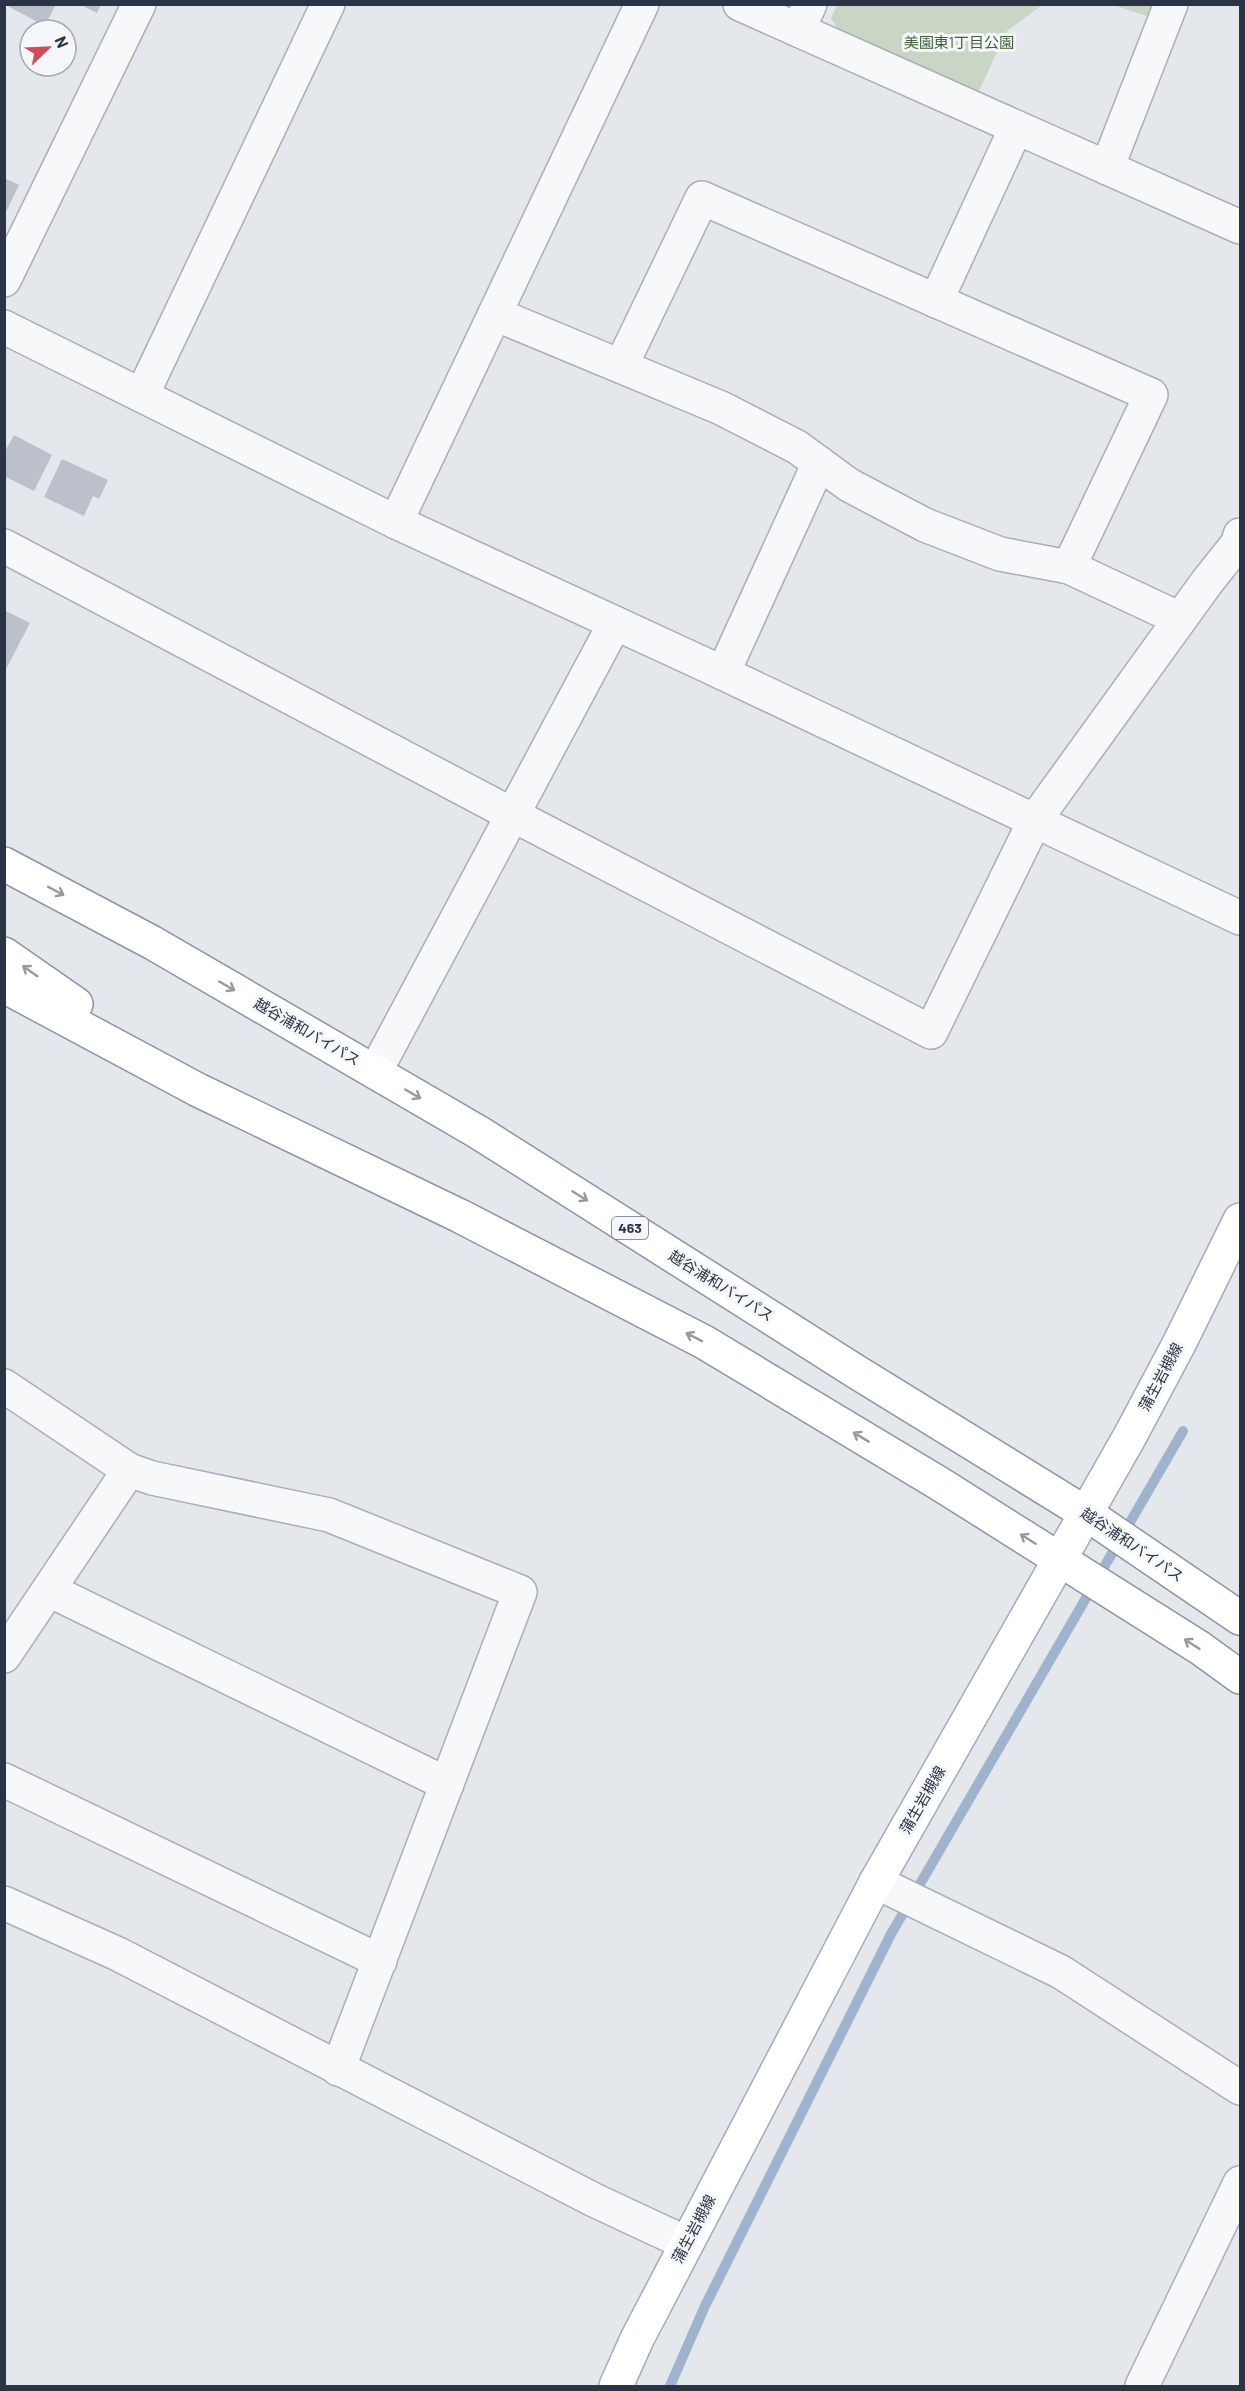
<svg xmlns="http://www.w3.org/2000/svg" width="1245" height="2391" font-family="Barlow,'Noto Sans JP',sans-serif">
<style>
.green{fill:#c9d6c5}
.lines{fill:none;stroke-linecap:round;stroke-linejoin:round}
.stream{stroke:#9fb4cc;stroke-width:10}
.building{fill:#bbc0ca}
.minor-casing{stroke:#a9aeb7;stroke-width:36}
.major-casing{stroke:#a3abb8;stroke-width:36}
.highway-casing{stroke:#8b94a3;stroke-width:36}
.minor{stroke:#f7f8fa;stroke-width:33}
.major{stroke:#fff;stroke-width:33}
.highway{stroke:#fff;stroke-width:33}
.oneway{stroke:#959aa2}
.labels{text-anchor:middle;stroke-width:6;stroke-linejoin:round;paint-order:stroke}
.shield{fill:#f4f6f9;stroke:#676e7b;stroke-width:1.5}
.shield-label{font-size:14px;font-weight:bold;fill:#2b3445}
.park-label{font-size:15px;fill:#3f6138;stroke:#f4f6f9}
.street-label{font-size:15px;fill:#2b3445;stroke:#f4f6f9}
</style>
<rect width="100%" height="100%" fill="#e4e7ec"/>
<g class="green">
<polygon points="837,5 1042,5 1007,31 978,93 840,33 831,18"/>
<polygon points="1113,5 1152,5 1147,16"/>
</g>
<g class="lines">
<polyline class="stream" points="670,2386 705,2306 891,1934 1183,1431"/>
</g>
<g class="building">
<polygon points="4,4 56,4 45,26"/>
<polygon points="79,4 101,4 97,13"/>
<polygon points="4,178 19,185 4,216"/>
<polygon points="14,435 52,455 34,491 4,476 4,453"/>
<polygon points="62,459 108,480 99,499 93,496 84,516 44,497"/>
<polygon points="4,610 30,623 4,673"/>
</g>
<g class="lines">
<g class="minor-casing">
<g id="minor">
<polyline points="740,4 1240,227"/>
<polyline points="798,30 810,4"/>
<polyline points="1107,168 1171,4"/>
<polyline points="4,280 139,4"/>
<polyline points="936,301 1016,128"/>
<polyline points="495,314 721,408 797,447 849,485 925,525 1000,554 1069,567 1180,619"/>
<polyline points="4,327 396,522 708,666 1240,918"/>
<polyline points="621,366 702,198 1151,395 1069,567"/>
<polyline points="142,395 328,4"/>
<polyline points="396,522 642,4"/>
<polyline points="4,546 511,814 931,1032 1035,820 1207,582 1238,543 1240,535"/>
<polyline points="723,673 819,463"/>
<polyline points="375,1072 615,623"/>
<polyline points="4,1386 129,1470 152,1478 329,1515 520,1592 338,2069"/>
<polyline points="49,1590 447,1784"/>
<polyline points="4,1656 129,1470"/>
<polyline points="4,1780 380,1961"/>
<polyline points="876,1882 1061,1972 1240,2088"/>
<polyline points="4,1903 118,1954 594,2200 686,2243"/>
<polyline points="1142,2386 1240,2183"/>
</g>
</g>
<g class="major-casing">
<polyline id="major" points="616,2386 637,2339 876,1882 1130,1436 1180,1342 1240,1220"/>
</g>
<g class="highway-casing">
<g id="highway">
<polyline points="4,864 153,943 478,1132 855,1371 1087,1514 1240,1618"/>
<polyline points="4,954 76,1004"/>
<polyline points="4,986 198,1090 460,1216 704,1342 940,1484 1200,1648 1240,1677"/>
</g>
</g>
<use href="#minor" class="minor"/>
<use href="#major" class="major"/>
<use href="#highway" class="highway"/>
</g>
<defs><path id="oneway-shaft" d="M-6 0H5M1.5-3L5.5 0L1.5 3" fill="none" stroke-width="1.6" stroke-linecap="round" stroke-linejoin="round" transform="scale(1.5)"/></defs>
<g class="oneway">
<use href="#oneway-shaft" transform="translate(56 891) rotate(28)"/>
<use href="#oneway-shaft" transform="translate(30 971) rotate(-145)"/>
<use href="#oneway-shaft" transform="translate(227 986) rotate(30)"/>
<use href="#oneway-shaft" transform="translate(413 1094) rotate(30)"/>
<use href="#oneway-shaft" transform="translate(580 1196) rotate(32)"/>
<use href="#oneway-shaft" transform="translate(694 1337) rotate(-153)"/>
<use href="#oneway-shaft" transform="translate(861 1437) rotate(-149)"/>
<use href="#oneway-shaft" transform="translate(1028 1539) rotate(-148)"/>
<use href="#oneway-shaft" transform="translate(1192 1644) rotate(-147)"/>
</g>
<g class="labels">
<rect class="shield" x="612" y="1217" width="36" height="22" rx="4.5"/>
<g class="shield-label">
<text x="630" y="1233">463</text>
</g>
<g class="park-label">
<text x="959" y="48">美園東1丁目公園</text>
</g>
<g class="street-label">
<text transform="translate(307 1032) rotate(30)" y="5">越谷浦和バイパス</text>
<text transform="translate(721 1286) rotate(32)" y="5">越谷浦和バイパス</text>
<text transform="translate(1161 1377) rotate(-62)" y="5">蒲生岩槻線</text>
<text transform="translate(1132 1545) rotate(34)" y="5">越谷浦和バイパス</text>
<text transform="translate(923 1800) rotate(-60)" y="5">蒲生岩槻線</text>
<text transform="translate(694 2229) rotate(-62)" y="5">蒲生岩槻線</text>
</g>
</g>
<rect width="1245" height="2391" fill="none" stroke="#2b3445" stroke-width="12"/>
<g transform="translate(48 48) rotate(67)"><circle r="28" fill="#f4f6f9" stroke="#a4a8b1" stroke-width="1.5"/>
<path d="M0-4.5L10 22L0 15L-10 22Z" fill="#d1495b"/>
<text y="-9" font-size="16" font-weight="bold" text-anchor="middle" fill="#2b3445">N</text>
</g>
</svg>
